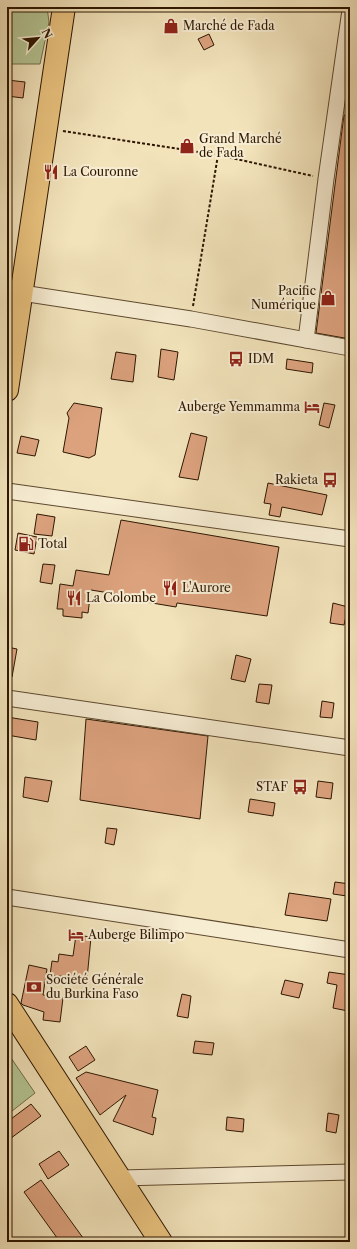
<svg xmlns="http://www.w3.org/2000/svg" width="357" height="1249" font-family="'Libre Caslon Text',serif">
<style>
.green{fill:#b5c594;stroke:#716e4a}
.building{fill:#dca27e;stroke:#2d1600}
.lines{fill:none;stroke-linecap:round;stroke-linejoin:round}
.minor-casing{stroke:#5e492f;stroke-width:17}
.secondary-casing{stroke:#2d1600;stroke-width:23}
.trunk-casing{stroke:#2d1600;stroke-width:24}
.path{stroke:#2d1600;stroke-width:2;stroke-dasharray:3 2;stroke-linecap:butt}
.minor{stroke:#f7edd3;stroke-width:15}
.secondary{stroke:#f7edd3;stroke-width:21}
.trunk{stroke:#e9c27e;stroke-width:22}
.labels{text-anchor:middle;stroke-width:4;stroke-linejoin:round;paint-order:stroke}
.poi-label{font-size:12px;fill:#2d1600;stroke:#f7edd3;text-anchor:start}
</style>
<rect width="100%" height="100%" fill="#f2e3bb"/>
<filter id="stains"><feTurbulence type="fractalNoise" baseFrequency=".005" numOctaves="4"/><feColorMatrix values="0 0 0 0 .2 0 0 0 0 .09 0 0 0 0 .02 0 0 0 .5 -.17"/></filter>
<radialGradient id="worn" r=".72"><stop offset=".6" stop-color="#630" stop-opacity="0"/><stop offset="1" stop-color="#630" stop-opacity=".3"/></radialGradient>
<g class="green">
<polygon points="7,7 47,7 49,22 40,64 7,64"/>
<polygon points="7,1052 35,1093 7,1115"/>
</g>
<g class="building">
<polygon points="209,34 214,45 204,50 198,39"/>
<polygon points="7,80 25,82 23,98 7,96"/>
<polygon points="344,115 350,116 350,339 316,333"/>
<polygon points="161,349 178,352 174,380 158,377"/>
<polygon points="116,352 136,355 133,382 111,379"/>
<polygon points="287,359 313,363 312,373 286,369"/>
<polygon points="74,403 102,408 95,455 89,458 63,452 69,418 67,413"/>
<polygon points="324,403 335,405 329,428 319,425"/>
<polygon points="191,433 207,437 198,480 179,477"/>
<polygon points="21,436 39,440 35,456 17,453"/>
<polygon points="268,483 327,495 322,515 282,507 280,517 269,515 271,504 264,503"/>
<polygon points="37,514 55,517 52,536 34,534"/>
<polygon points="121,520 279,547 267,616 177,603 176,607 128,599 128,596 91,590 88,613 82,612 82,618 63,616 63,609 57,609 60,584 73,586 76,570 109,575"/>
<polygon points="18,533 37,537 34,554 15,550"/>
<polygon points="43,564 55,565 52,584 40,582"/>
<polygon points="333,603 348,607 344,625 330,623"/>
<polygon points="7,647 17,649 12,677 7,676"/>
<polygon points="236,655 251,659 245,682 231,679"/>
<polygon points="259,684 272,685 269,704 256,702"/>
<polygon points="322,701 334,703 332,718 320,717"/>
<polygon points="7,717 38,722 36,740 7,735"/>
<polygon points="86,719 208,736 200,819 80,800"/>
<polygon points="25,777 52,781 48,802 23,797"/>
<polygon points="318,781 333,783 331,799 316,797"/>
<polygon points="250,799 275,803 273,816 248,812"/>
<polygon points="107,828 117,829 114,845 105,843"/>
<polygon points="335,882 350,884 347,896 333,894"/>
<polygon points="289,893 331,899 327,921 285,915"/>
<polygon points="76,935 91,937 87,979 50,975 52,961 58,962 59,954 73,956"/>
<polygon points="29,965 47,969 43,995 63,998 60,1022 43,1020 44,1012 23,1005 21,1003"/>
<polygon points="329,972 350,975 348,1011 333,1008 337,985 327,983"/>
<polygon points="285,980 303,984 299,998 281,994"/>
<polygon points="182,994 191,996 188,1018 177,1016"/>
<polygon points="195,1041 214,1043 212,1055 193,1053"/>
<polygon points="86,1046 95,1060 78,1071 69,1057"/>
<polygon points="86,1072 158,1090 152,1117 156,1118 153,1135 113,1121 126,1095 100,1115 76,1078"/>
<polygon points="31,1104 41,1116 7,1141 7,1122"/>
<polygon points="328,1113 339,1115 336,1133 326,1131"/>
<polygon points="227,1117 244,1119 243,1132 226,1130"/>
<polygon points="59,1151 69,1165 48,1179 39,1164"/>
<polygon points="41,1180 86,1242 60,1242 24,1192"/>
</g>
<g class="lines">
<g class="minor-casing">
<g id="minor">
<polyline points="22,293 191,319 350,348"/>
<polyline points="306,340 326,179 350,10"/>
<polyline points="7,491 350,539"/>
<polyline points="7,698 350,748"/>
<polyline points="7,897 350,950"/>
<polyline points="121,1178 350,1172"/>
</g>
</g>
<g class="secondary-casing">
<polyline id="secondary" points="7,290 22,293"/>
</g>
<g class="trunk-casing">
<g id="trunk">
<polyline points="7,390 64,7"/>
<polyline points="7,1004 161,1242"/>
</g>
</g>
<g class="path">
<polyline points="63,131 218,155"/>
<polyline points="193,306 218,155 313,176"/>
</g>
<use href="#minor" class="minor"/>
<use href="#secondary" class="secondary"/>
<use href="#trunk" class="trunk"/>
</g>
<defs>
<g id="shop-bare" transform="scale(1.2)"><path d="M-5-2.5h2.3a2.7 3.5 0 0 1 5.4 0H5L5.5 6h-11ZM-1.5-2.5h3a1.5 2.3 0 0 0-3 0Z" fill="#8f2418" stroke="#f7edd3" stroke-width="2.5" paint-order="stroke"/></g>
<g id="restaurant-bare" transform="scale(1.2)"><path d="M-5-6h1v4h1v-4h1v4h1v-4h1v5L-1.5 .5V6h-2V.5L-5-1ZM5-6V6H3V1.5H1.5Q1.5-4 5-6Z" fill="#8f2418" stroke="#f7edd3" stroke-width="2.5" paint-order="stroke"/></g>
<g id="bus-bare" transform="scale(1.2)"><path d="M-5-6H5V4H4V6H2V4H-2V6H-4V4H-5ZM-3.5-4V0h7V-4ZM-3.5 1.2v1.5H-2V1.2ZM2 1.2v1.5H3.5V1.2Z" fill="#8f2418" stroke="#f7edd3" stroke-width="2.5" paint-order="stroke"/></g>
<g id="hotel-bare" transform="scale(1.2)"><path d="M-6-4.5h1.5V1H6V5H4.5V3h-9V5H-6ZM-4 0a1.8 1.8 0 1 1 3.6 0ZM.5 0V-2.5h3Q6-2.5 6 0Z" fill="#8f2418" stroke="#f7edd3" stroke-width="2.5" paint-order="stroke"/></g>
<g id="fuel-bare" transform="scale(1.2)"><path d="M-5.5-6h7V0h2V4h1.3V-2.5L3-4.5l.8-.8L6-3V5H2.5V1h-1V6h-7ZM-4.2-4.7v3.2H.2V-4.7Z" fill="#8f2418" stroke="#f7edd3" stroke-width="2.5" paint-order="stroke"/></g>
<g id="bank-bare" transform="scale(1.2)"><path d="M-6-4H6V4H-6ZM0-2.3a2.3 2.3 0 1 0 0 4.6a2.3 2.3 0 1 0 0-4.6Z" fill="#8f2418" stroke="#f7edd3" stroke-width="2.5" paint-order="stroke"/></g>
</defs>
<g fill-rule="evenodd">
<use href="#shop-bare" x="171" y="26"/>
<use href="#shop-bare" x="187" y="146"/>
<use href="#restaurant-bare" x="51" y="172"/>
<use href="#shop-bare" x="328" y="298"/>
<use href="#bus-bare" x="236" y="359"/>
<use href="#hotel-bare" x="312" y="407"/>
<use href="#bus-bare" x="330" y="480"/>
<use href="#fuel-bare" x="26" y="544"/>
<use href="#restaurant-bare" x="170" y="588"/>
<use href="#restaurant-bare" x="74" y="598"/>
<use href="#bus-bare" x="300" y="787"/>
<use href="#hotel-bare" x="76" y="935"/>
<use href="#bank-bare" x="34" y="987"/>
</g>
<g class="labels">
<g class="poi-label">
<text x="183" y="30">Marché de Fada</text>
<text x="199" y="143">Grand Marché<tspan x="199" dy="14">de Fada</tspan></text>
<text x="63" y="176">La Couronne</text>
<text x="316" y="295" text-anchor="end">Pacific<tspan x="316" dy="14">Numérique</tspan></text>
<text x="248" y="363">IDM</text>
<text x="300" y="411" text-anchor="end">Auberge Yemmamma</text>
<text x="318" y="484" text-anchor="end">Rakieta</text>
<text x="38" y="548">Total</text>
<text x="182" y="592">L'Aurore</text>
<text x="86" y="602">La Colombe</text>
<text x="288" y="791" text-anchor="end">STAF</text>
<text x="88" y="939">Auberge Bilimpo</text>
<text x="46" y="984">Société Générale<tspan x="46" dy="14">du Burkina Faso</tspan></text>
</g>
</g>
<rect width="357" height="1249" fill="none" stroke="#f2e3bb" stroke-width="24"/>
<rect x="8" y="8" width="341" height="1233" fill="none" stroke="#2d1600" stroke-width="2"/>
<rect x="12" y="12" width="333" height="1225" fill="none" stroke="#2d1600"/>
<g transform="translate(38 38) rotate(63)" stroke="#f7edd3" stroke-width="3" paint-order="stroke">
<path d="M0-3L7 15L0 10L-7 15Z" fill="#2d1600"/>
<text y="-6" font-size="11" font-weight="bold" text-anchor="middle" fill="#2d1600">N</text>
</g>
<rect width="100%" height="100%" filter="url(#stains)"/>
<rect width="100%" height="100%" fill="url(#worn)"/>
</svg>
